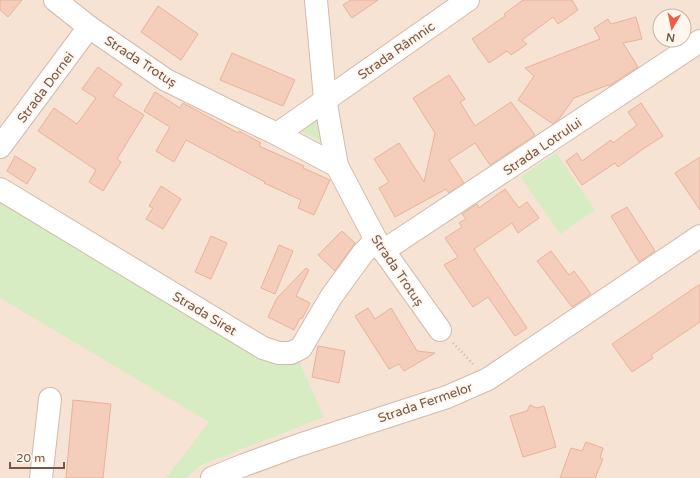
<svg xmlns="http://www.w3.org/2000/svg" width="700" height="478" font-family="'Varela Round',sans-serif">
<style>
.residential{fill:#f6e3d3;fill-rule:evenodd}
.green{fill:#d7ecc2}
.building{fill:#f4cebb;stroke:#e8b29b}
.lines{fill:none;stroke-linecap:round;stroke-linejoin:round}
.minor-casing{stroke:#d2bbad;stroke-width:24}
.path{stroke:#dab19e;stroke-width:2.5;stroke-dasharray:1 3;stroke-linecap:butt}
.minor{stroke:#fff;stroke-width:22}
.labels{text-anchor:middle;stroke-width:4;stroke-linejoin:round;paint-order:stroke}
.street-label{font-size:13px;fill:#785648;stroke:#fff6ed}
</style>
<rect width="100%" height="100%" fill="#fdf2e5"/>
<path class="residential" d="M0 0H700V478H0ZM660 16H684V40H660Z"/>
<g class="green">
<polygon points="319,118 327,145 297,129"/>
<polygon points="556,153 595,210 560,234 521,177"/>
<polygon points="0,201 279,361 299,361 324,417 201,465 186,478 166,478 209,422 0,298"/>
</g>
<g class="building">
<polygon points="0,0 22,0 8,17 0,10"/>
<polygon points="351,0 378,0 352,18 343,5"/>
<polygon points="523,0 572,0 578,10 558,24 553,17 522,40 527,44 511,55 507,51 489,63 472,39 505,16 504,14"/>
<polygon points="158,6 198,34 181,60 141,32"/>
<polygon points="636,17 642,39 623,43 638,67 609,86 608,85 574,98 559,119 553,124 518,100 534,76 525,68 600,39 594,28 608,19 611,24"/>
<polygon points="232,53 295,80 283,106 220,80"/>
<polygon points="98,67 122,84 113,96 144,115 117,159 121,162 103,191 89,182 96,170 38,131 54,108 77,124 96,98 82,89"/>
<polygon points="449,75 465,99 460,102 475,126 511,102 535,135 490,165 475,143 449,160 464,183 449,193 446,189 395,217 379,188 389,182 374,159 399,143 424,182 435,133 413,98"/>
<polygon points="155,92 180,108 183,103 238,133 239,131 261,143 259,146 304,166 303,168 330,180 314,215 298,208 301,200 264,183 265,182 186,140 174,162 156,151 170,127 144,111"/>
<polygon points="641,103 663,136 643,149 618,167 615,163 582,185 566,161 577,153 582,161 611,140 613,143 637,125 628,112"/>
<polygon points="15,156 36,169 27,184 7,171"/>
<polygon points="700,157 700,210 675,173"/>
<polygon points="161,186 181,199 163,229 146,219 153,208 149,206"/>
<polygon points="505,189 519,208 527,202 539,218 518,233 512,223 474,249 527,328 515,336 488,297 473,307 444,265 458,257 445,238 462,227 459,223 466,219 462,214 477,204 479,208"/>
<polygon points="627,207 655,251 639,262 611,216"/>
<polygon points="342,231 355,243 335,271 318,255"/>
<polygon points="211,236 227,243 211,279 195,272"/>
<polygon points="279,245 293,251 275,294 261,288"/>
<polygon points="551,251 569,275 574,271 591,294 572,307 537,261"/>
<polygon points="306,268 309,270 296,296 310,303 302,319 300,318 294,330 268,317 277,298"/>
<polygon points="700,284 700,322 651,355 653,358 632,372 612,344"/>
<polygon points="368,308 375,319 391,308 417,351 435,353 404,371 399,364 389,369 355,316"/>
<polygon points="318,346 345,351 339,383 312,377"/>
<polygon points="73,400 111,404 103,478 66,478"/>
<polygon points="530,405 537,408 544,406 556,447 523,457 510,416 527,411"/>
<polygon points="586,442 603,448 600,458 603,459 595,478 560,478 571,448 582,451"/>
</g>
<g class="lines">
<g class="minor-casing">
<g id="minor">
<polyline points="55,0 89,27 166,80 239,116 277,134 337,166"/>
<polyline points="316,0 325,99 337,166 376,240 440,330"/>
<polyline points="277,134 468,0"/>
<polyline points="0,147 89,27"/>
<polyline points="0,189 263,348 279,353 291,353 301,348 331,297 363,253 376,240"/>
<polyline points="383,251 700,41"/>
<polyline points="41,478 50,399"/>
<polyline points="212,478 244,465 299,445 447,397 488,379 700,236"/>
</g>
</g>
<polyline class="path" points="453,343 473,364"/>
<use href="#minor" class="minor"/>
</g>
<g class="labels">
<g class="street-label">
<text transform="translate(396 50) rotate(-35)" y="5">Strada Râmnic</text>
<text transform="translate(141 61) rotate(33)" y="5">Strada Trotuș</text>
<text transform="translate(45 87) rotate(-53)" y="5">Strada Dornei</text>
<text transform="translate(542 146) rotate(-34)" y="5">Strada Lotrului</text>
<text transform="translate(398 270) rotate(56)" y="5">Strada Trotuș</text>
<text transform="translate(205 313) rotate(31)" y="5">Strada Siret</text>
<text transform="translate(425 402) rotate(-19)" y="5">Strada Fermelor</text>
</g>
</g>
<g transform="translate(672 28) rotate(189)"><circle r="19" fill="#fff6ed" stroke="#c9b6ab"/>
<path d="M0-3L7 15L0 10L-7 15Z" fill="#ee5d44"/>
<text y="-6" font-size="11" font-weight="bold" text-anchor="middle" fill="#785648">N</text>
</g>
<path d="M10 462v6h54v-6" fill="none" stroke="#785648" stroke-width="2"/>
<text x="16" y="462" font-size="12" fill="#785648" stroke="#fff6ed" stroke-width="3" paint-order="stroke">20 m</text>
</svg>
